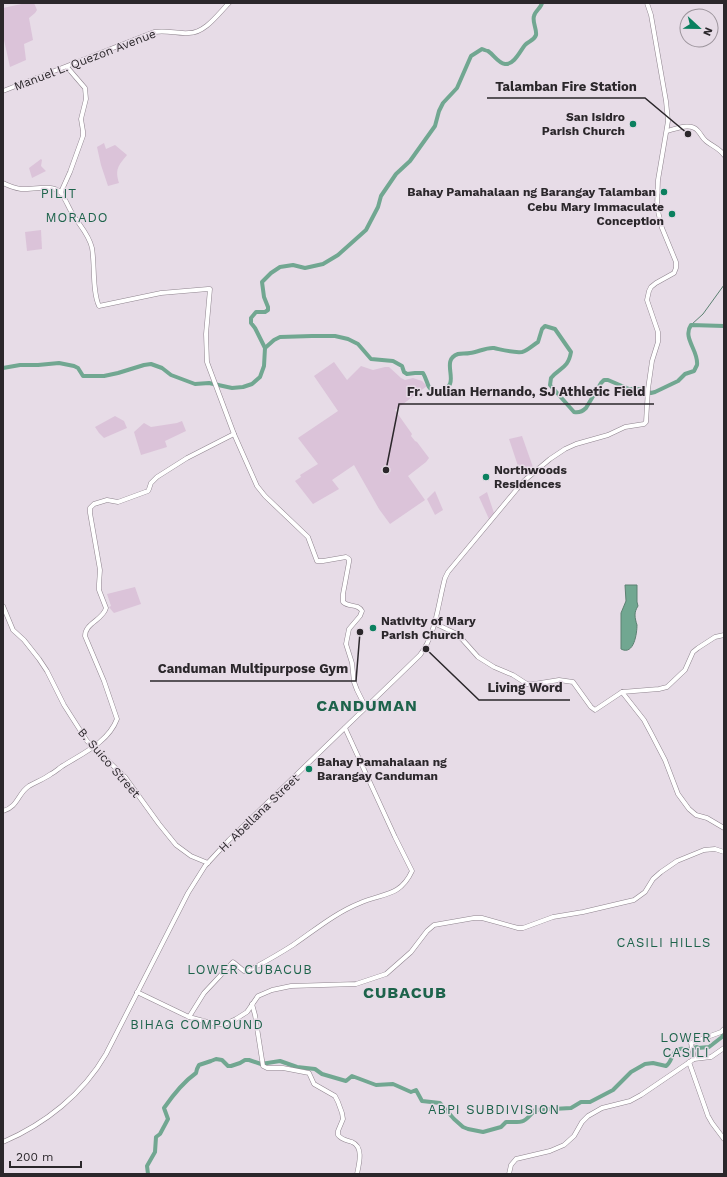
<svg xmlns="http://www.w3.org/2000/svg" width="727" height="1177" font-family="'Work Sans',sans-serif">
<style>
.green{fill:#dbc3d9}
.water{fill:#71a791;stroke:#5c8172}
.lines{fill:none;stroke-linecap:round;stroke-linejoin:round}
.stream{stroke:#5c8172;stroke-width:1}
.river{stroke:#71a791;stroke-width:4}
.secondary-casing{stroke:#8f848e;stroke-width:5}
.secondary{stroke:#fff;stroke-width:4}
.poi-dot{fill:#0b805f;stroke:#e7dce7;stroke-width:1.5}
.labels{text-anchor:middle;stroke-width:3;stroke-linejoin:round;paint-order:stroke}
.street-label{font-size:12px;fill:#2b272b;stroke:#e7dce7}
.poi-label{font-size:12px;font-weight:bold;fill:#2b272b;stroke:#e7dce7;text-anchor:end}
.neighbourhood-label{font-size:13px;letter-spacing:1px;fill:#1d634b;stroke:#e7dce7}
.district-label{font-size:16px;font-weight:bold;letter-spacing:1px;fill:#1d634b;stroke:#e7dce7}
.leader{fill:none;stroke:#2b272b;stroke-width:1.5}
.callout-dot{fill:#2b272b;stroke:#e7dce7;stroke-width:1.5}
.callout-label{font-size:13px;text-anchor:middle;font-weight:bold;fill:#2b272b;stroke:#e7dce7;stroke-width:3;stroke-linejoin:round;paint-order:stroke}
</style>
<rect width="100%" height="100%" fill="#e7dce7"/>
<g class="green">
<polygon points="26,3 34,3 37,10 35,13 29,18 33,40 24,44 26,60 10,67 4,40 3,40 3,8"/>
<path d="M104 143 106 149 115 145 127 155C118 166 115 169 119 183L108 186 101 165 97 147Z"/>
<polygon points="41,159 42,160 41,166 46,171 32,178 29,168"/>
<polygon points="41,230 42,249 27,251 25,232"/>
<polygon points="334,362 347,380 361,366 373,370 385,367 389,367 401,378 405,380 413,378 422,381 427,386 395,410 412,434 411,436 415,441 417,442 429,458 426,462 408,476 425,500 390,524 379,509 354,465 332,480 339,489 313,504 295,481 301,477 300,475 318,464 298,438 338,411 314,376"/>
<polygon points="115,416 124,421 127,428 104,438 99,433 95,427"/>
<polygon points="182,421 186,431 165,441 167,447 141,455 134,432 144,423 151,427 177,423"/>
<polygon points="522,436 534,470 525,477 519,469 509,439"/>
<polygon points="435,491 443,510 435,515 427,499"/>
<polygon points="487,492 494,513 489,519 479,497"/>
<polygon points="135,587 141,604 114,613 113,612 109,607 111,606 107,594"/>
</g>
<path class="water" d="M625 585H637V602L638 606C636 609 635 612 635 615 635 618 636 622 637 625 637 633 634 656 621 649V613L626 601Z"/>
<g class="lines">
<polyline class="stream" points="691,325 703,314 724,285"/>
<g class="river">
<path d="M265 348 255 328 251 323V318L256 312H265L268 310V307L264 297 262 282 271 273 280 267 293 265 305 268 323 264 338 255 366 230 378 207 381 196 396 174 410 161 435 126 439 111 443 103 457 88 471 56 482 49C482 49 487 51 488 51 494 55 498 63 505 64 514 65 520 51 525 45 528 41 534 41 536 35 537 29 532 22 534 16 535 11 541 8 542 3"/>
<path d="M3 368 20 365H38L59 363 74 366 78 368 83 376H104L118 373 144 365 151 364 162 368 171 375 195 384 209 383 232 388 243 387 252 384 260 377 264 366 265 348 274 340 280 337 312 336H335L348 339 358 344 371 359 393 361 402 366 404 372 407 374 415 373H423C426 378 427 383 429 387 434 395 446 391 450 384 454 375 443 359 458 354 461 353 466 354 470 353 478 352 487 347 494 348 503 350 513 353 522 352 527 351 533 345 538 342L542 329 545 326 555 329 571 352C568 369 560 367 551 378L550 385 574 412C579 413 582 412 586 408L601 383 604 380H608L629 389H640L651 393 655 392 678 381 685 374 694 371C695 369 696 367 697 365 699 351 682 338 691 325L724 326"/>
<path d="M148 1174 147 1166 155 1152 156 1137 160 1134 168 1119 164 1108C173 1095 182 1083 196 1073L197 1069 199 1065 211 1061 216 1059 222 1060 228 1066H231L240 1063 245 1060H249L261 1064 280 1061 297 1067 315 1069 322 1074 346 1081 352 1076 376 1085 393 1084 411 1092 416 1090 422 1101 440 1103 454 1119 463 1127 468 1129 483 1132 501 1127 506 1122C523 1122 523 1124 535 1110L571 1108 581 1102H590L613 1090 631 1072 645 1064 653 1063 666 1066C672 1062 671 1054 677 1050 680 1048 681 1049 684 1049 688 1050 693 1048 697 1047L698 1048 709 1047 722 1037 724 1033"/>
</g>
<g class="secondary-casing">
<g id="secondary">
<path d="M3 91 154 32C169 30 176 34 189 33 205 33 218 14 229 3"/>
<path d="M667 131C676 129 691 122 698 131 701 134 702 138 706 141 712 146 719 148 724 155"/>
<path d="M3 183C9 186 14 188 21 189 31 190 52 184 60 192 63 194 69 208 72 213 79 225 89 234 92 248 95 265 92 291 99 306L161 293 208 289H210L206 334 207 362 234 434 257 486 265 496 308 537 317 561H323L346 557 349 559V562L343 594V602C350 608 357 603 362 611L360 616 349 629 346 644 352 663 354 682 357 690 366 708"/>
<polyline points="61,192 70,172 83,136 83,131 81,119 86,99 85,88 67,67"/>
<polyline points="3,606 13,630 24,640 39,659 47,671 64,705 87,741 125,777 159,824 176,845 191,856 208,863"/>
<polyline points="434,623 455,633 462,639 478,657 494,667 513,675 527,684 534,684 559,680 573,682 591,707 595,710 622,692 659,689 667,687 685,670 693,652 698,648 715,637 724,635"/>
<polyline points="622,692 644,720 652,735 665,760 678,794 689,809 696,815 707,818 724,828"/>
<path d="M3 811C18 807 18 793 29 786 36 782 44 779 51 774 55 772 58 769 61 767 81 754 108 743 117 719L104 681 85 636C85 623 103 620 106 608L99 590V584L100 570 90 513V508L94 504 107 500 118 502 148 491 149 489 151 483 157 477 187 458 234 434"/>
<polyline points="137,992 189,1017 215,1024 225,1024 236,1019 247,1012 258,996 272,990 291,986 356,984 386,974 411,952 427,931 434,925 474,918 482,918 518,928 523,928 553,917 583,912 634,900 645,892 653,879 661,872 677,861 704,850 715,849 724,852"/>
<path d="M252 1004 255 1015 263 1066 267 1068H283L309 1073 314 1084 335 1096 338 1102 342 1113 343 1119 338 1131V1135C342 1140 346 1140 352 1142 364 1147 359 1164 357 1174"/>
<path d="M189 1017 204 993 233 962 244 971H248C263 963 279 954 293 945 315 930 335 913 360 903 383 893 400 897 412 871L395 837 345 728"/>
<polyline points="694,1059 691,1043 721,1032 724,1029"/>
<polyline points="689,1062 708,1116 712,1123 724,1139"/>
<path d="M3 1142C45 1124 83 1094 106 1054L188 893 205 866 229 840 420 655C436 634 438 604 445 578L448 572 517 489 525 480 550 459 565 449 576 444 608 435 625 427 644 424 646 422 648 389 652 361 658 342V332L647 300 649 291 651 287 656 283 674 273 676 268V262L662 228 657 207 658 180 668 121 666 101 651 15 647 3"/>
<polyline points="509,1174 511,1165 516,1159 550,1151 564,1145 574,1136 582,1122 588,1116 602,1108 630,1101 641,1095 694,1059 711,1057 724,1048"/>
</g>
</g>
<use href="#secondary" class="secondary"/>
</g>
<g class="poi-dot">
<circle cx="633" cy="124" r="4"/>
<circle cx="664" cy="192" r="4"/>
<circle cx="672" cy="214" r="4"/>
<circle cx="486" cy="477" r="4"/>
<circle cx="373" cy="628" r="4"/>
<circle cx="309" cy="769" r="4"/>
</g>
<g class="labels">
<g class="street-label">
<text transform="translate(85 60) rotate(-21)" y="4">Manuel L. Quezon Avenue</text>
<text transform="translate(109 763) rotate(49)" y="4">B. Suico Street</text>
<text transform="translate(259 813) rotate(-44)" y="4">H. Abellana Street</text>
</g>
<g class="poi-label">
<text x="625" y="121">San Isidro<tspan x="625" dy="14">Parish Church</tspan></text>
<text x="656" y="196">Bahay Pamahalaan ng Barangay Talamban</text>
<text x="664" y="211">Cebu Mary Immaculate<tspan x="664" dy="14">Conception</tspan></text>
<text x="494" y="474" text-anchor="start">Northwoods<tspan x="494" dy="14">Residences</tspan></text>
<text x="381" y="625" text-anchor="start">Nativity of Mary<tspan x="381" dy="14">Parish Church</tspan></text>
<text x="317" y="766" text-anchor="start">Bahay Pamahalaan ng<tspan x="317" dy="14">Barangay Canduman</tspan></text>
</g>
<g class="neighbourhood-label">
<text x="59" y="198">PILIT</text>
<text x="77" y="222">MORADO</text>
<text x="664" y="947">CASILI HILLS</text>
<text x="250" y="974">LOWER CUBACUB</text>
<text x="197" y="1029">BIHAG COMPOUND</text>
<text x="686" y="1042">LOWER<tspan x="686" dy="15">CASILI</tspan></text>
<text x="494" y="1114">ABPI SUBDIVISION</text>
</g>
<g class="district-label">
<text x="367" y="711">CANDUMAN</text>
<text x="405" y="998">CUBACUB</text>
</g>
</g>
<path class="leader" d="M688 134L645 98H487M386 470L399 404H654M360 632L356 681H150M426 649L479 700H570"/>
<g class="callout-dot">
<circle cx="688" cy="134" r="4"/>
<circle cx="386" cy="470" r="4"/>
<circle cx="360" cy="632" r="4"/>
<circle cx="426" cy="649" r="4"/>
</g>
<g class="callout-label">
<text x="566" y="91">Talamban Fire Station</text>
<text x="526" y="396">Fr. Julian Hernando, SJ Athletic Field</text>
<text x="253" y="673">Canduman Multipurpose Gym</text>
<text x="525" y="692">Living Word</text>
</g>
<rect width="727" height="1177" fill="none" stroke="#2b272b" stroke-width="8"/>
<g transform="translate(699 28) rotate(112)"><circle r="19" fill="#e7dce7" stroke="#9c949c"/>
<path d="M0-3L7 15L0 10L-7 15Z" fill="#0b805f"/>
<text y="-6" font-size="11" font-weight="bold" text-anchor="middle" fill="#2b272b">N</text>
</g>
<path d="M10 1161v6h71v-6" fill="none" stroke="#2b272b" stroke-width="2"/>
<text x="16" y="1161" font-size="12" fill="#2b272b" stroke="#e7dce7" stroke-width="3" paint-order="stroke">200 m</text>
</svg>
